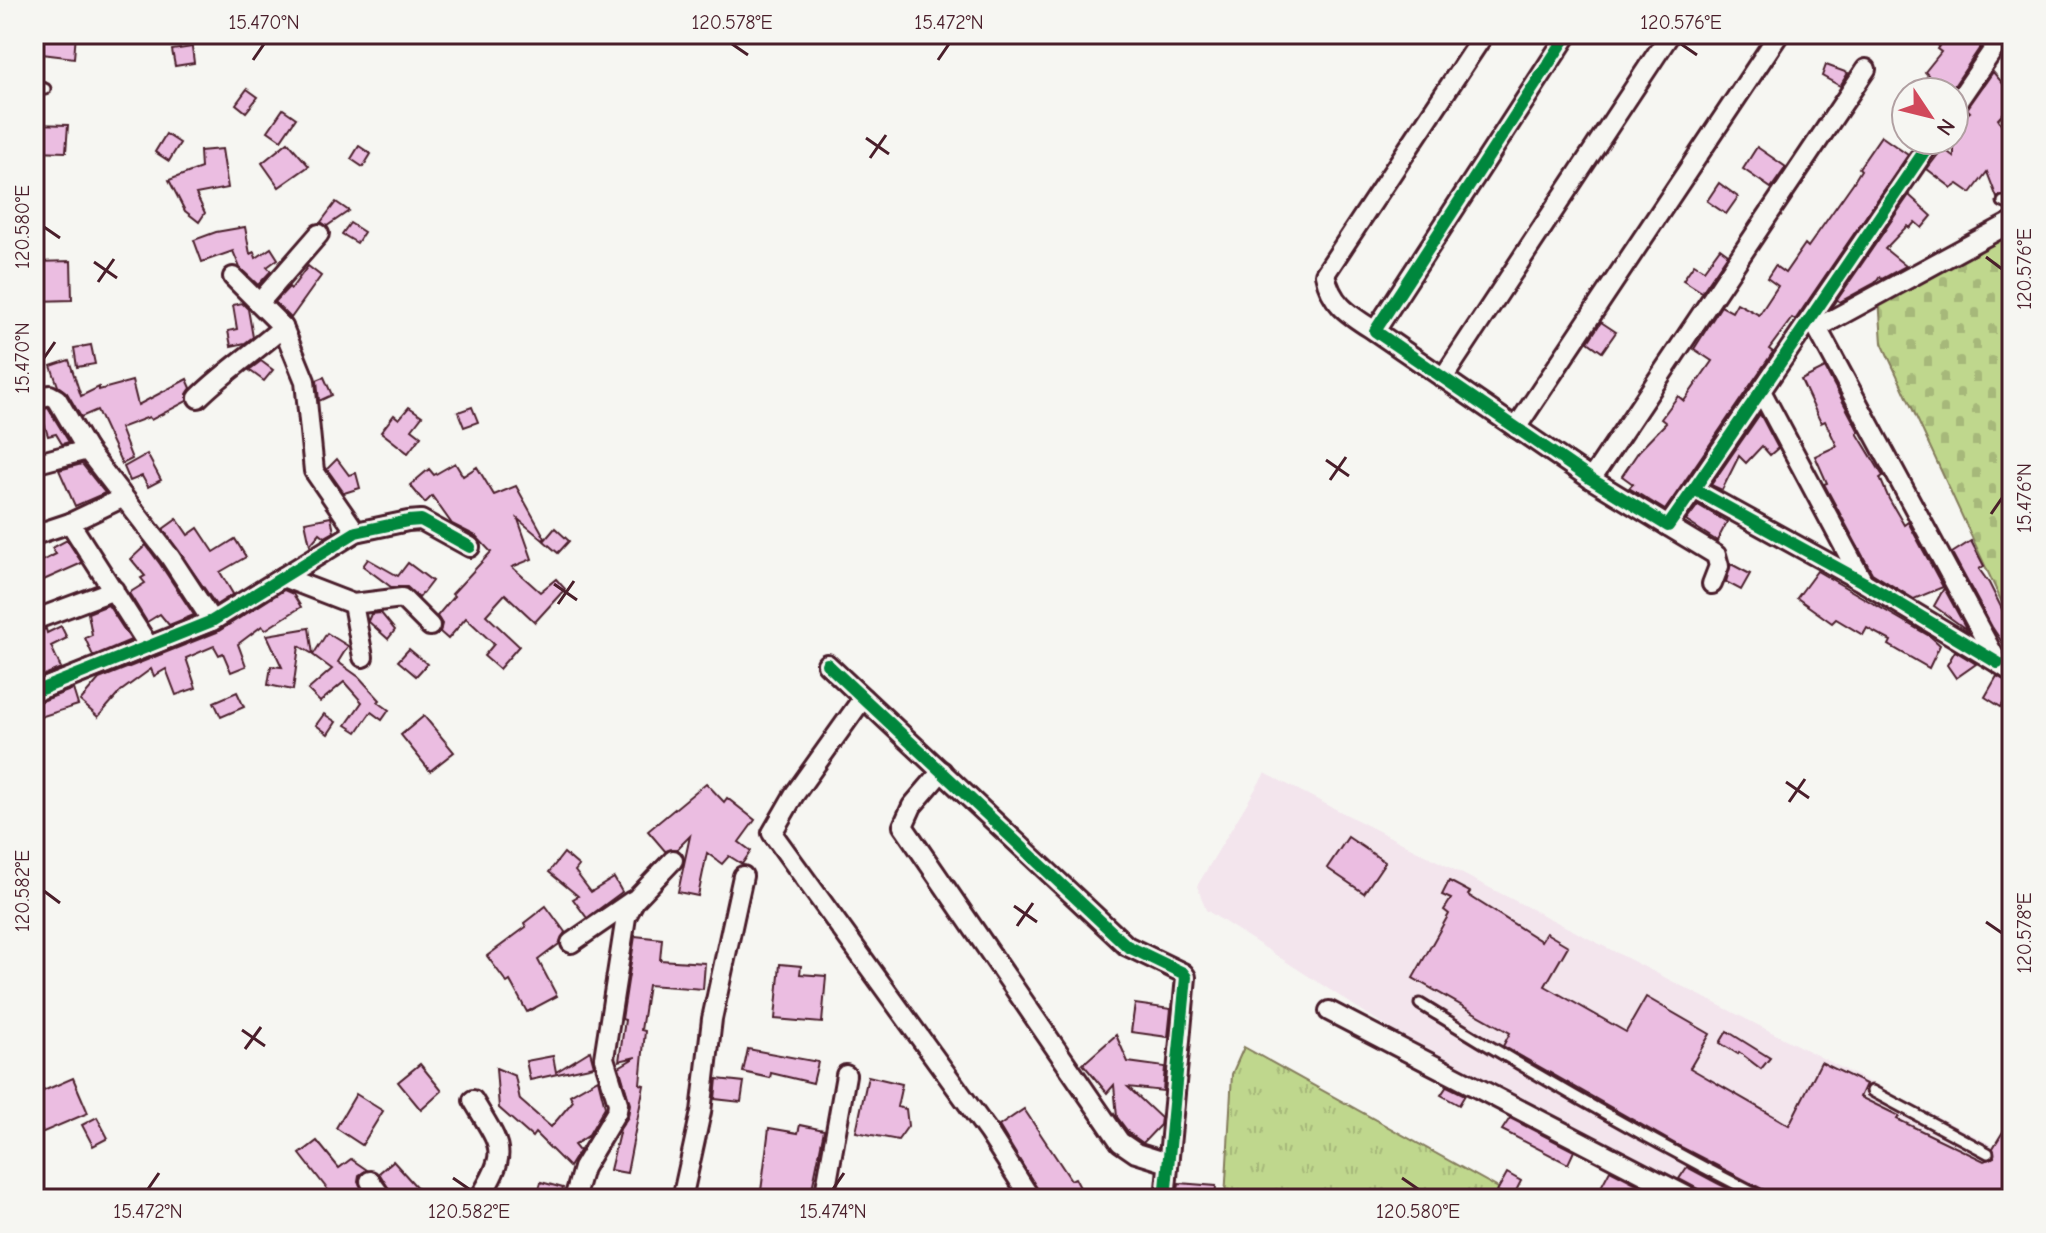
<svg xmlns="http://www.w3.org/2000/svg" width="2046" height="1233" font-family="'Comic Neue',sans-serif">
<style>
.built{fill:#f3e5ed}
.cemetery{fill:url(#cemetery-stones);stroke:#847b5c;stroke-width:2}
.park{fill:url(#park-tufts);stroke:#847b5c;stroke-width:2}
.building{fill:#ebbde1;stroke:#4a1f2b;stroke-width:2}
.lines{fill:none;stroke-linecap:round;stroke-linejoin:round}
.service-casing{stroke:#4a1f2b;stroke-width:15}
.minor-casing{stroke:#4a1f2b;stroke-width:24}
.service{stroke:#f6f6f2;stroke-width:9}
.minor{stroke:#f6f6f2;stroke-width:18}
.cycleway-casing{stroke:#f6f6f2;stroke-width:17}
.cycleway{stroke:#00873e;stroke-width:12}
.ticks{fill:none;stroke:#4a1f2b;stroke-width:3}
.neatline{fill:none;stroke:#4a1f2b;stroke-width:3}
.ticks-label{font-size:20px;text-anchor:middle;fill:#4a1f2b}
</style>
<defs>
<pattern id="cemetery-stones" width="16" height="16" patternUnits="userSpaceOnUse" patternTransform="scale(2)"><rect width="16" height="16" fill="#bfd78d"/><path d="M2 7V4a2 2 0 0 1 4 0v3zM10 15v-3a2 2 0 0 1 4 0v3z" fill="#a6b87a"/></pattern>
<pattern id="park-tufts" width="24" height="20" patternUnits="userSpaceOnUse" patternTransform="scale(2)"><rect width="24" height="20" fill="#bfd78d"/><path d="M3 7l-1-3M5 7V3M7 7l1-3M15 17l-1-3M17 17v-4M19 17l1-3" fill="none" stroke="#a6b87a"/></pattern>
</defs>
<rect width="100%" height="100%" fill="#f6f6f2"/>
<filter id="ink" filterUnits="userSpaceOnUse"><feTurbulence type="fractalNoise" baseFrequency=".0125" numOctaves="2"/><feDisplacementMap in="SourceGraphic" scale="16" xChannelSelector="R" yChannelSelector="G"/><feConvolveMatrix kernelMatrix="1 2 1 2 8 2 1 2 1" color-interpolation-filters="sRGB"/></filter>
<g filter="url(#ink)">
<polygon class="built" points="1265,773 2012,1155 2012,1199 1700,1199 1403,1037 1206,910 1197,886"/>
<polygon class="cemetery" points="2012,230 2012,624 1882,343 1879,297"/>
<polygon class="park" points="1244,1047 1518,1199 1225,1199 1232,1074"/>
<g class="building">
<polygon points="34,34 76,34 74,58 34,53"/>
<polygon points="1948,34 1989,34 1950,92 1917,92 1928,75 1925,72 1941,52 1937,49"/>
<polygon points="192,47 194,63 175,66 172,50"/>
<polygon points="1826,65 1848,73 1840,86 1822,76"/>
<polygon points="1993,72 2012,94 2012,104 1998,119 2012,140 2012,195 2001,195 1997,198 1987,172 1971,193 1958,184 1952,188 1927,169 1943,148 1954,157 1954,124 1970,112 1967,109"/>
<polygon points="247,89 258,97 246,112 236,104"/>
<polygon points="283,109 296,118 281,140 268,131"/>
<polygon points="35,124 68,125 66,152 34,151"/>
<polygon points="166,134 180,143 169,161 155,152"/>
<polygon points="1881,136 1908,155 1795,320 1792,318 1769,349 1773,352 1665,510 1629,488 1633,484 1622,476 1639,451 1666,423 1661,419 1678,396 1684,401 1712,361 1694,349 1721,306 1732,312 1737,303 1759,315 1778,286 1767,278 1775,266 1785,273 1805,244 1808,247 1853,183 1861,170 1859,168"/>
<polygon points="288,142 309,166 279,187 262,163"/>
<polygon points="359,146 371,154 363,167 351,159"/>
<polygon points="1757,147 1786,167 1771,188 1743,169"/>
<polygon points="222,149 228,188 196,194 205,213 199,222 185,211 169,180 201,168 200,151"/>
<polygon points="1719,183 1738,197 1726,214 1707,201"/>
<polygon points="1909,195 1932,216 1922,228 1915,222 1910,228 1907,226 1885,249 1906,266 1882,279 1879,277 1875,283 1840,302 1837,300"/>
<polygon points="336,202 349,211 327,226 321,222"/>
<polygon points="350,223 364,232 357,243 342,234"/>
<polygon points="245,227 250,254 254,252 256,258 271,248 278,259 267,267 271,271 258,285 240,268 233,251 202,262 194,240 216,232"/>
<polygon points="1720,248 1728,254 1702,292 1683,280 1694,264 1704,270"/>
<polygon points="71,261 72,300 37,301 36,262"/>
<polygon points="308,266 321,276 291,318 275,302 289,287 291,289"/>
<polygon points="242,303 248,309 253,337 245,343 231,346 228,331 237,329 233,305"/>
<polygon points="1601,322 1616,332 1602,352 1588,342"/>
<polygon points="91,345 95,364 77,367 74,348"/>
<polygon points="69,360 81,396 99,387 99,390 132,381 138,405 187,379 191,388 187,394 187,401 151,420 149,417 120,428 132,459 122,464 97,410 81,417 67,393 58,386 51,366"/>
<polygon points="261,361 273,370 264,381 249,370"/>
<polygon points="1825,368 1859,432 1857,433 1883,476 1880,478 1889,499 1904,525 1908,522 1943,587 1914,599 1872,573 1824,484 1827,483 1815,456 1837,446 1825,421 1821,423 1801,380"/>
<polygon points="324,377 332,395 319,401 317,380"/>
<polygon points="409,407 422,416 412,429 421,436 408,453 381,432 394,415 399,419"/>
<polygon points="472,407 478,422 464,427 458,412"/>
<polygon points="48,408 69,442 62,444 56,434 48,436 40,410"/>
<polygon points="1760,414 1778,448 1770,455 1762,446 1746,463 1739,456 1722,490 1711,485"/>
<polygon points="147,454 161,480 148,487 142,476 130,481 124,467"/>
<polygon points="337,459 349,475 356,473 360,488 344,493 327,469"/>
<polygon points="455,463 463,476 477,467 494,495 516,486 545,538 543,540 518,519 532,559 512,567 540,592 556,579 565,589 535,622 505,594 486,615 519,646 499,669 484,656 494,644 466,618 448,639 440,632 442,624 437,616 454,596 452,594 491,552 476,536 452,524 432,496 425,503 410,485 429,469 434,475"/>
<polygon points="82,464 105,493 75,506 59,470"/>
<polygon points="1698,505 1727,522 1717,541 1686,521"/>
<polygon points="331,517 334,532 325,537 320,533 310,545 305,522"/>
<polygon points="177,519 188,535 198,528 214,552 235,539 246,557 220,572 233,594 216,605 163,529"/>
<polygon points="555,528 569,541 558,553 544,541"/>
<polygon points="67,540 82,563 39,582 34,565 56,554 52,548"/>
<polygon points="1971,541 1984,566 1979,569 1989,583 2012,629 2012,657 1992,627 1952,553"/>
<polygon points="146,545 160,564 194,615 169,625 160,614 147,622 129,593 145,583 141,578 145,576 131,559"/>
<polygon points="368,559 398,576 408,563 432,581 419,598 407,587 391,587 363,566"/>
<polygon points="1731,564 1750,574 1741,590 1726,582"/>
<polygon points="1817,571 1931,637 1940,645 1929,668 1889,645 1891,641 1867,628 1863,635 1836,619 1832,623 1797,598"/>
<polygon points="1944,588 1967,630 1934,606"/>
<polygon points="284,590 293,594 301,607 265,630 262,626 238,644 246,666 231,672 223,653 219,655 214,646 186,658 196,688 176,695 166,669 154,676 151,669 121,691 98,717 80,701 99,679 217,632"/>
<polygon points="108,605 131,640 93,656 85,638 92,635 88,613"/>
<polygon points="381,613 395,630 388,639 368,621 371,614"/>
<polygon points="61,626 67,638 51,646 61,668 35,679 34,633 46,629 47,633"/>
<polygon points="309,628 313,654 299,646 293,690 268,685 271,666 282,667 267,635"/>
<polygon points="327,633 348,646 338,662 359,677 380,700 378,702 389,710 382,720 371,712 357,732 346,725 362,702 344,682 320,702 308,690 332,669 313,655"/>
<polygon points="409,649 427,664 416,676 398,661"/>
<polygon points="1955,651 1976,664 1956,678 1947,665"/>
<polygon points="1997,676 2012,684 2012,689 2001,707 1985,697"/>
<polygon points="73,689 78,705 34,719 34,704"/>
<polygon points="237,692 244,707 221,717 214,702"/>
<polygon points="324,714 336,722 328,734 316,725"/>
<polygon points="424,716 454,752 430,771 401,735"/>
<polygon points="706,783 724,802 727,798 755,820 739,842 751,851 742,864 729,856 722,864 707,853 698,896 678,892 690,836 677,849 665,851 648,831"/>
<polygon points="1348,837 1385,862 1364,893 1327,868"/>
<polygon points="564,853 579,866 575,871 591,892 614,878 622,892 587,918 573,899 578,896 549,872"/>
<polygon points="1449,881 1470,892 1468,895 1541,941 1546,933 1568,946 1545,986 1626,1032 1646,997 1710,1034 1690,1068 1789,1125 1821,1062 1866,1084 1860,1097 1899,1116 1897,1119 1984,1161 1994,1157 1993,1148 2012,1117 2012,1199 1772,1199 1768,1192 1679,1146 1503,1046 1510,1033 1413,978 1449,914 1444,910 1451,899 1442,895"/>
<polygon points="546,906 565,932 559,944 538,960 557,996 527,1012 510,981 507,983 487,956 526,927 524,923"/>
<polygon points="635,936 662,939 660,960 705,963 703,989 648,985 641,1030 645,1031 640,1084 644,1085 627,1173 610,1170 620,1129 628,1117 630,1104 619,1067 636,1057 619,1061 625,1020 622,1019"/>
<polygon points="780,964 801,966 800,974 826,976 822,1023 775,1019"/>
<polygon points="1135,1004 1171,1009 1168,1037 1131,1032"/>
<polygon points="1727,1031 1770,1058 1761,1069 1739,1052 1738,1054 1720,1043"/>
<polygon points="1116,1035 1128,1062 1165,1067 1163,1091 1128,1087 1161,1118 1160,1125 1143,1143 1129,1133 1117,1117 1114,1085 1107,1093 1083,1064"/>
<polygon points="748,1049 818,1062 813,1083 771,1073 770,1078 743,1072"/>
<polygon points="590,1051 594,1066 530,1080 526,1061 553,1056 556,1072"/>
<polygon points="420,1064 442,1091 421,1110 398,1082"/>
<polygon points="496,1068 515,1076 520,1100 551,1127 573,1101 570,1095 598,1079 605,1107 588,1136 574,1145 579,1151 569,1167 535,1133 532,1137 499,1108"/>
<polygon points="868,1076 902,1084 897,1107 906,1109 908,1126 898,1140 856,1132"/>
<polygon points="73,1078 88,1113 34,1136 34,1095"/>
<polygon points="717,1079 744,1082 741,1102 715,1099"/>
<polygon points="1447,1086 1465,1095 1459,1105 1441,1095"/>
<polygon points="356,1094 383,1111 362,1145 336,1128"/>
<polygon points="1024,1109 1071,1180 1075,1178 1086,1199 1043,1199 999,1126"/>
<polygon points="97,1117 108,1138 93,1146 82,1125"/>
<polygon points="1510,1118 1574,1151 1568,1164 1502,1130"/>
<polygon points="800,1125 824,1130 810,1199 760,1199 769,1128 798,1133"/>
<polygon points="317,1141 339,1168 351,1159 367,1170 359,1175 358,1181 368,1199 335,1199 300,1154"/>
<polygon points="393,1161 420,1191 410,1199 395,1199 379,1173"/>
<polygon points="1687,1167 1717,1183 1749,1199 1704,1199 1698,1189 1679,1179"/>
<polygon points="1610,1170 1666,1199 1624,1199 1601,1187"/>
<polygon points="1507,1173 1521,1181 1512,1199 1497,1191"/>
<polygon points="541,1182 563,1188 560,1199 536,1199"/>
<polygon points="1179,1183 1216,1186 1215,1199 1177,1197"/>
</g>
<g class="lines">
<g class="service-casing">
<g id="service">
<polyline points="34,86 45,89"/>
<polyline points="2003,202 2012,206"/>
<path d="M1420 1004C1533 1074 1647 1139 1765 1199"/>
<polyline points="1872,1091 1988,1153"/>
</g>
</g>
<g class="minor-casing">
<g id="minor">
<polyline points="1568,34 1375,331 1591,479 1668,526 1694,489"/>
<polyline points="1954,107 2004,34"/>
<polyline points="1932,140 1694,489 1863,582 1998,663"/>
<polyline points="233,277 283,327 305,381 314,471 356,532"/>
<polyline points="259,303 319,234"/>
<polyline points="1809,321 1817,328 1998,663 2012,672"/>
<polyline points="1817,328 2012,222"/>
<path d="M1375 331C1350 315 1331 305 1325 274L1484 34"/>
<polyline points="1443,378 1670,34"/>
<polyline points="1761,391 1863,582"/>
<path d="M198 398C224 372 255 352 283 327"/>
<polyline points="34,399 50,395 57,399 87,450 170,557 212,621"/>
<polyline points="1516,428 1779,34"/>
<polyline points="34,464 87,450"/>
<polyline points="1591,479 1866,69"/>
<polyline points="70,523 148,645"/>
<polyline points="1668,526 1716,555 1719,566 1712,584"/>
<polyline points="34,535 70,523 122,498"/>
<polyline points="283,577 353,604 402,598 430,626"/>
<polyline points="353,604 363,657"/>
<polyline points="34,620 114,590"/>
<polyline points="827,664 1127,946 1183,973 1186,977 1165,1199"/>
<polyline points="34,692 212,621 356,532 408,521 421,520 470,547"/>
<polyline points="863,698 794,795 772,833 989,1133 1031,1199"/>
<polyline points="942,771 912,806 903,826 1120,1142 1136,1153 1168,1163"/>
<polyline points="571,943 632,901"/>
<polyline points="1329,1011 1692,1199"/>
<path d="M473 1100C501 1148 510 1149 479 1199"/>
<polyline points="370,1181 383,1199"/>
<polyline points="574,1199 583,1168 617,1111 618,1103 604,1058 626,917 635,900 673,860"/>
<polyline points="682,1199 701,1112 712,1019 743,876"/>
<polyline points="824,1199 846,1075"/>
</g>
</g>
<use href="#service" class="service"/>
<use href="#minor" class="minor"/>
<g class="cycleway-casing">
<g id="cycleway">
<polyline points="1568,34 1375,331 1591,479 1668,526 1694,489"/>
<polyline points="1932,140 1694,489 1863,582 1998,663"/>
<polyline points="827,664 1127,946 1183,973 1186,977 1165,1199"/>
<polyline points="34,692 212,621 356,532 408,521 421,520 470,547"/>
</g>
</g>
<use href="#cycleway" class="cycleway"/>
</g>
</g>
<path class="ticks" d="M732 44 748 55M1681 44 1697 55M253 60 264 44M938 60 949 44M866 138 889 154M870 158 886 135M44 227 60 238M1986 257 2002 269M94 262 117 278M98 282 114 259M44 358 55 342M1326 460 1349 476M1330 480 1346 457M1991 514 2002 498M554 584 577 600M558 604 574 581M1786 782 1809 798M1789 802 1805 779M44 891 60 903M1014 906 1037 922M1986 922 2002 933M1017 926 1033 903M242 1030 265 1046M245 1049 261 1027M453 1178 469 1189M1402 1178 1418 1189M148 1189 159 1173M833 1189 844 1173"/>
<rect width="2046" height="1233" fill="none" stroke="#f6f6f2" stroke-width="88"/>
<g transform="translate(1930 116) rotate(125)"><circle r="38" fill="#f6f6f2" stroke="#b1a0a2" stroke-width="2"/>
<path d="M0-6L14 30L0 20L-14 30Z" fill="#d1495b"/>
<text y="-12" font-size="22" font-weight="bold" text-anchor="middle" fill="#4a1f2b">N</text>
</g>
<rect x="44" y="44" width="1958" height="1145" class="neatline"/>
<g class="ticks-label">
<text x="264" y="29">15.470°N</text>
<text x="732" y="29">120.578°E</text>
<text x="949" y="29">15.472°N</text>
<text x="1681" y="29">120.576°E</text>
<text transform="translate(22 227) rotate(-90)" y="7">120.580°E</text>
<text transform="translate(2024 269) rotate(-90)" y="7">120.576°E</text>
<text transform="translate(22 358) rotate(-90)" y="7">15.470°N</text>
<text transform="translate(2024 498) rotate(-90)" y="7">15.476°N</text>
<text transform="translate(22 891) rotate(-90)" y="7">120.582°E</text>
<text transform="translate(2024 933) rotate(-90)" y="7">120.578°E</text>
<text x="148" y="1218">15.472°N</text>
<text x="469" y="1218">120.582°E</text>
<text x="833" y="1218">15.474°N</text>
<text x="1418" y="1218">120.580°E</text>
</g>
</svg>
